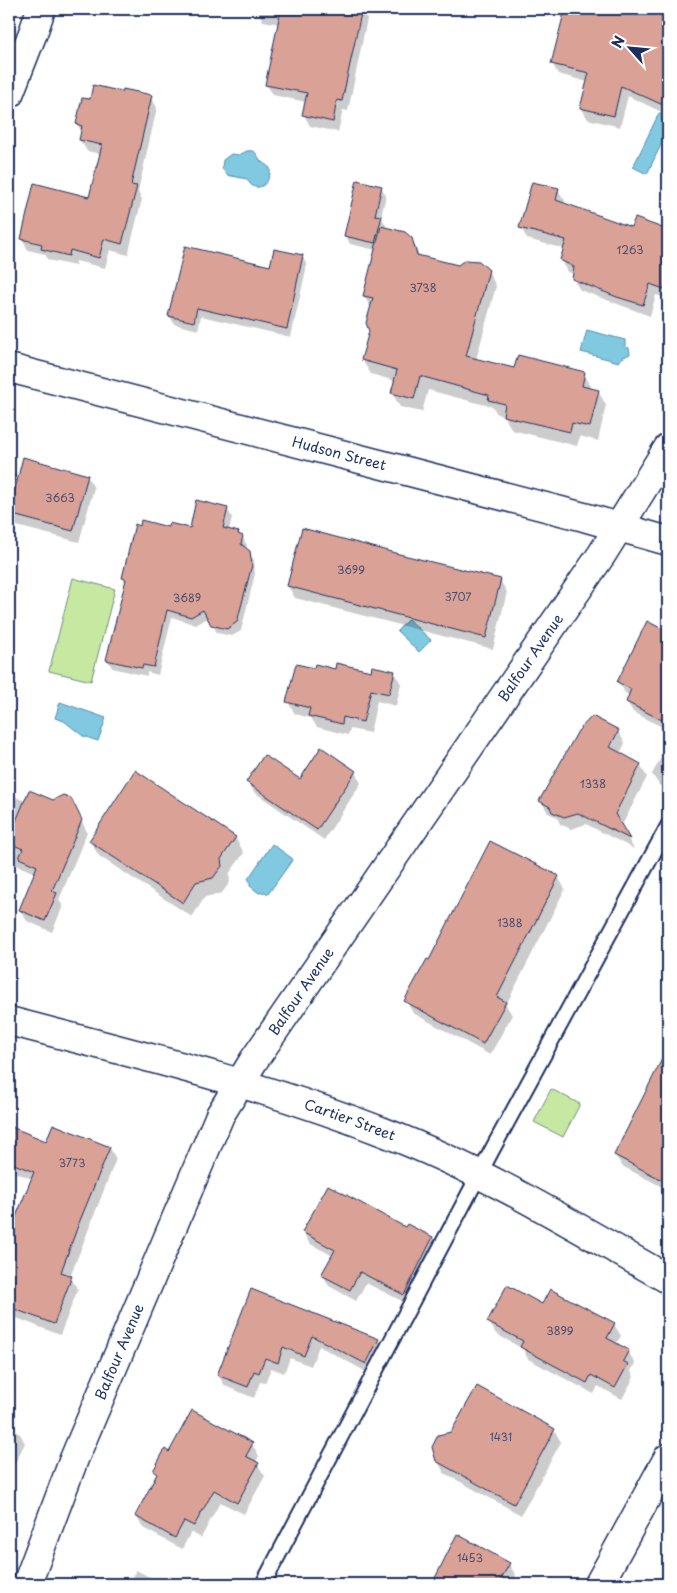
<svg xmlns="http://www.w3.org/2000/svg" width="677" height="1593" font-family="'Playpen Sans',sans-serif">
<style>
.green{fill:#c6e8a1;stroke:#708c80}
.water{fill:#80c9e0;stroke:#588bac}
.shadow{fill:#0003}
.building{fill:#daa297;stroke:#1b2f5e}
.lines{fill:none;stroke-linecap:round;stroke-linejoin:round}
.lane-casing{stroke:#1b2f5e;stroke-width:18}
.street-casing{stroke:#1b2f5e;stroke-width:31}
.lane{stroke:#fff;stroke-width:14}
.street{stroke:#fff;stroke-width:28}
.labels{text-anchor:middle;stroke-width:5;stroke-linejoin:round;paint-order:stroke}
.number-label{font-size:11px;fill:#4b4c6c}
.street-label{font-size:14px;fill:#1b2f5e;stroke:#fff}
</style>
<rect width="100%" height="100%" fill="#fff"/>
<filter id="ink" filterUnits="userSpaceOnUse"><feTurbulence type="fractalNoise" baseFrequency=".02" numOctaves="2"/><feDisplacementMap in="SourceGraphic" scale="10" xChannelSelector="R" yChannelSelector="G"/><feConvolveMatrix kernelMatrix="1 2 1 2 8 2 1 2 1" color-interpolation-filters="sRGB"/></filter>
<g filter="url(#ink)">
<g class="green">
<polygon points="73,578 115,589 91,681 49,671"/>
<polygon points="551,1089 580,1104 563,1137 534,1122"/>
</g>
<g class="water">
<polygon points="659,113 668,117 668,130 647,174 633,167"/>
<path d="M247 151C256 150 256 153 260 160 262 163 267 165 270 168 272 184 255 196 247 179L227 175 222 168 223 160 231 154 239 155Z"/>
<polygon points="587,330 625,340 625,347 629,348 630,354 620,359 619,362 581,352"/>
<polygon points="408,619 431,640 419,652 397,631"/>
<polygon points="60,702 106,718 98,741 83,736 64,721 55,718"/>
<polygon points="272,844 293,859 268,894 265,892 259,893 250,886 250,881 248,879"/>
</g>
<g class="shadow">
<polygon points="257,9 361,9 367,19 348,111 343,110 338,132 310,126 304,115 306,102 273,95 266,84 279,24 263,21"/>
<polygon points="566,9 668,9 668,115 628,96 620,127 588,119 581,108 588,82 558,74 552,63"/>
<polygon points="124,93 151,96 157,108 138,191 142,199 128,255 110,250 105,268 76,261 75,266 48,260 45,254 28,250 22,238 90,198 101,154 87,151 80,140 82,132 77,124 91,101"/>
<polygon points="381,187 386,195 381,217 386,225 385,228 411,239 420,257 458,266 488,271 496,286 476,360 515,369 584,373 592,389 598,391 606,405 598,441 580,436 577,446 512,430 504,416 497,414 493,407 428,390 422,412 400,407 392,393 395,381 371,374 362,360 370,331 371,308 364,296 376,250 350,244 346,236"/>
<polygon points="558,190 565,201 564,204 631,229 636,219 668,232 668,299 656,295 650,316 580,290 573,279 574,274 568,272 561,260 565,249 527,239 521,227"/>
<polygon points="302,256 307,265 291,337 201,316 198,330 174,324 170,316 271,268"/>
<polygon points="9,472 20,476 87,476 94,488 79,542 9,524"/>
<polygon points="227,509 232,517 229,531 238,533 242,537 247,545 246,549 254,560 255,574 241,631 232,636 217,633 208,617 196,625 172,617 158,675 147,672 147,676 112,668 108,660 126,583 123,578 169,528 190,530"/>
<polygon points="395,554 500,580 507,592 493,649 295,598 288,586"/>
<polygon points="648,623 668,633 668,730 633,712 627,702 630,696 625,693 619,682"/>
<polygon points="315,670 394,672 401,684 396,706 377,701 370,733 350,729 348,735 317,727 311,718 295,714 288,702"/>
<polygon points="618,731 625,743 620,754 640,765 647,777 621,827 634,849 586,824 571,829 560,824 557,817 548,813 541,801"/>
<polygon points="668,745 668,790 659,785 652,774"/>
<polygon points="355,772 361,783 324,840 254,792 248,782 300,781"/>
<polygon points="9,794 25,801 77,812 87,832 59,900 63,906 52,932 27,921 20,910 35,873 9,862"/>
<polygon points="235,837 244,853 229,874 230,882 222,893 205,897 192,917 99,856 90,841"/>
<polygon points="558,877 565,889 506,1005 512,1015 490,1055 413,1013 406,1001"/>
<polygon points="668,1043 668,1190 622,1166 615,1155 663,1060 661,1056"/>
<polygon points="9,1127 47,1142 110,1148 116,1159 70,1277 78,1289 60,1335 9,1315 9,1218 16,1220 32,1179 9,1170"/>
<polygon points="408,1225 433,1238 439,1249 410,1305 366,1283 356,1301 329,1286 323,1275 333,1256 309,1243 303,1232 406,1229"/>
<polygon points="252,1290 378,1340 385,1351 372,1375 319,1346 311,1366 290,1358 284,1373 271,1368 265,1383 260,1382 254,1398 225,1386 218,1375"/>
<polygon points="542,1305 614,1324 621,1336 616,1344 628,1351 635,1363 631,1371 634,1377 622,1399 598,1386 594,1394 528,1359 523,1349 496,1334 489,1322"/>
<polygon points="9,1428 20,1434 25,1443 9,1475"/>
<polygon points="554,1430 561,1442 521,1515 444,1473 437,1460"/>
<polygon points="252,1444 259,1456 256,1462 265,1476 244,1514 220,1502 201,1538 191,1532 182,1549 143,1528 136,1516 157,1476 155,1471 170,1453"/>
<polygon points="458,1536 509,1564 516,1576 511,1584 433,1584"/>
<polygon points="136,1570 163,1584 129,1584"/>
</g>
<g class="building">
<polygon points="281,9 362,9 342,101 337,100 333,122 302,115 307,93 265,85"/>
<polygon points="565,9 668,9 668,92 663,105 621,86 614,116 580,108 589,73 551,64"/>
<polygon points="93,85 123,92 123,89 152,95 131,185 137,186 122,244 104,239 99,258 70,250 69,256 41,249 42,244 21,239 34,183 89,197 102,145 79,140 82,126 76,124 82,98 90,99"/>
<polygon points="357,180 382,186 375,215 382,216 375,243 344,236"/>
<polygon points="532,182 559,188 556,200 631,227 635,218 668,230 668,274 664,289 650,284 643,305 617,297 572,279 574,267 560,260 566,240 519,228"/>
<polygon points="381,226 405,232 412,238 417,255 458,265 465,260 479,261 489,270 466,356 514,368 518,355 585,372 582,386 599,390 590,427 572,423 570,432 503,416 505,404 488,400 489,395 420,376 414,399 391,393 397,370 361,360 369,331 366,323 373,298 363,296"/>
<polygon points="185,246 270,266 274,249 303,255 287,329 197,308 194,322 168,316"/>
<polygon points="23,457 88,475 73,531 9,514"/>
<polygon points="196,500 228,508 223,528 239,532 238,534 243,536 241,544 250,551 252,565 237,622 227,629 211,625 203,610 191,617 167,610 154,667 143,665 142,668 106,660 126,579 122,578 135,524 140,526 141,520 168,527 169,523 190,528"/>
<polygon points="302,528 395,553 501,579 486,638 287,586"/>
<polygon points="647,621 668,632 668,723 626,702 631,689 617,682"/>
<polygon points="336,663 371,671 372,666 395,671 389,694 371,690 363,722 343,717 342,724 308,716 310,708 286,702 296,664 314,668 315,664 335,669"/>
<polygon points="592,716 619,730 610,747 641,764 615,814 630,839 578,813 564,817 552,812 550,807 539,801 578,731"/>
<polygon points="321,747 356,771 317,830 246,782 264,755 300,779"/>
<polygon points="135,770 236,837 221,859 222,866 213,878 196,882 183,903 89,841"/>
<polygon points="29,790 53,800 63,795 71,798 82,820 52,891 57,893 45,921 19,910 37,866 19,858 23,849 9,843 9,838"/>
<polygon points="490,841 559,876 497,997 506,1002 483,1044 404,1001 427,959 429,960"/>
<polygon points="668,1047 668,1183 614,1155"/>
<polygon points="53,1124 110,1147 79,1223 61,1272 72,1276 54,1324 9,1307 9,1234 34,1172 9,1162 9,1126 46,1141"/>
<polygon points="328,1185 405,1227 407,1224 433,1237 404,1295 360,1272 350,1290 321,1275 335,1250 302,1232"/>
<polygon points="507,1285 542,1304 550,1289 615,1323 607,1338 629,1350 623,1361 628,1364 615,1388 591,1375 587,1383 520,1347 523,1341 487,1322"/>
<polygon points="251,1289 379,1339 366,1364 312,1336 304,1356 283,1347 278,1363 265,1358 259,1373 254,1371 248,1387 217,1375"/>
<polygon points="477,1386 555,1429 514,1504 436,1461 432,1447 438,1435 451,1432"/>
<polygon points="192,1410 253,1443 246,1456 259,1463 237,1503 214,1490 194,1526 184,1521 175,1538 135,1516 157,1474 153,1471 165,1449 169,1452"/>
<polygon points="457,1534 510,1563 498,1584 432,1584"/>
</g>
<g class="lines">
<g class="lane-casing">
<polyline id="lane" points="263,1584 492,1150 668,826"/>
</g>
<g class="street-casing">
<g id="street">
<polyline points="9,94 34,30 41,9"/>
<path id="s1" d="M9 368 584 517 668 541"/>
<path id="s2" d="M9 1021C136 1054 264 1085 386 1133 485 1171 576 1227 668 1279"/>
<path id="s3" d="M27 1584 74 1459 220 1115 254 1060 602 554 668 448"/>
<polyline points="599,1584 668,1458"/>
</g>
</g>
<use href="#lane" class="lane"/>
<use href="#street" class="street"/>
</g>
</g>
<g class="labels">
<g class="number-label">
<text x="630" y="254">1263</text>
<text x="423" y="292">3738</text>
<text x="60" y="502">3663</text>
<text x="351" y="574">3699</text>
<text x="458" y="601">3707</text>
<text x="187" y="602">3689</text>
<text x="593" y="788">1338</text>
<text x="510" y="927">1388</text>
<text x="72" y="1167">3773</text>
<text x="560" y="1335">3899</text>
<text x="501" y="1441">1431</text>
<text x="470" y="1562">1453</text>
</g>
<g class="street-label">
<text dy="5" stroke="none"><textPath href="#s1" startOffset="341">Hudson Street</textPath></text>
<text dy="5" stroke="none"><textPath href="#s3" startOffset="1060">Balfour Avenue</textPath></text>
<text dy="5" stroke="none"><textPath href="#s3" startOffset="655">Balfour Avenue</textPath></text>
<text dy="5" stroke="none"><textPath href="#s2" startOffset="355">Cartier Street</textPath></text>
<text dy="5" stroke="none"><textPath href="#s3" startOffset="250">Balfour Avenue</textPath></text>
</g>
</g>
<rect width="677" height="1593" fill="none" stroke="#fff" stroke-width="30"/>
<rect x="15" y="15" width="647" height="1563" fill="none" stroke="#1b2f5e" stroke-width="2" filter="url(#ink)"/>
<g transform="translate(630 48) rotate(297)" stroke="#ffffff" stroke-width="4" paint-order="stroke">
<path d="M0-4L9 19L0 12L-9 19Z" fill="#1b2f5e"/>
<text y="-8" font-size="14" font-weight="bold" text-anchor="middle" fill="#1b2f5e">N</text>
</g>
</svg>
